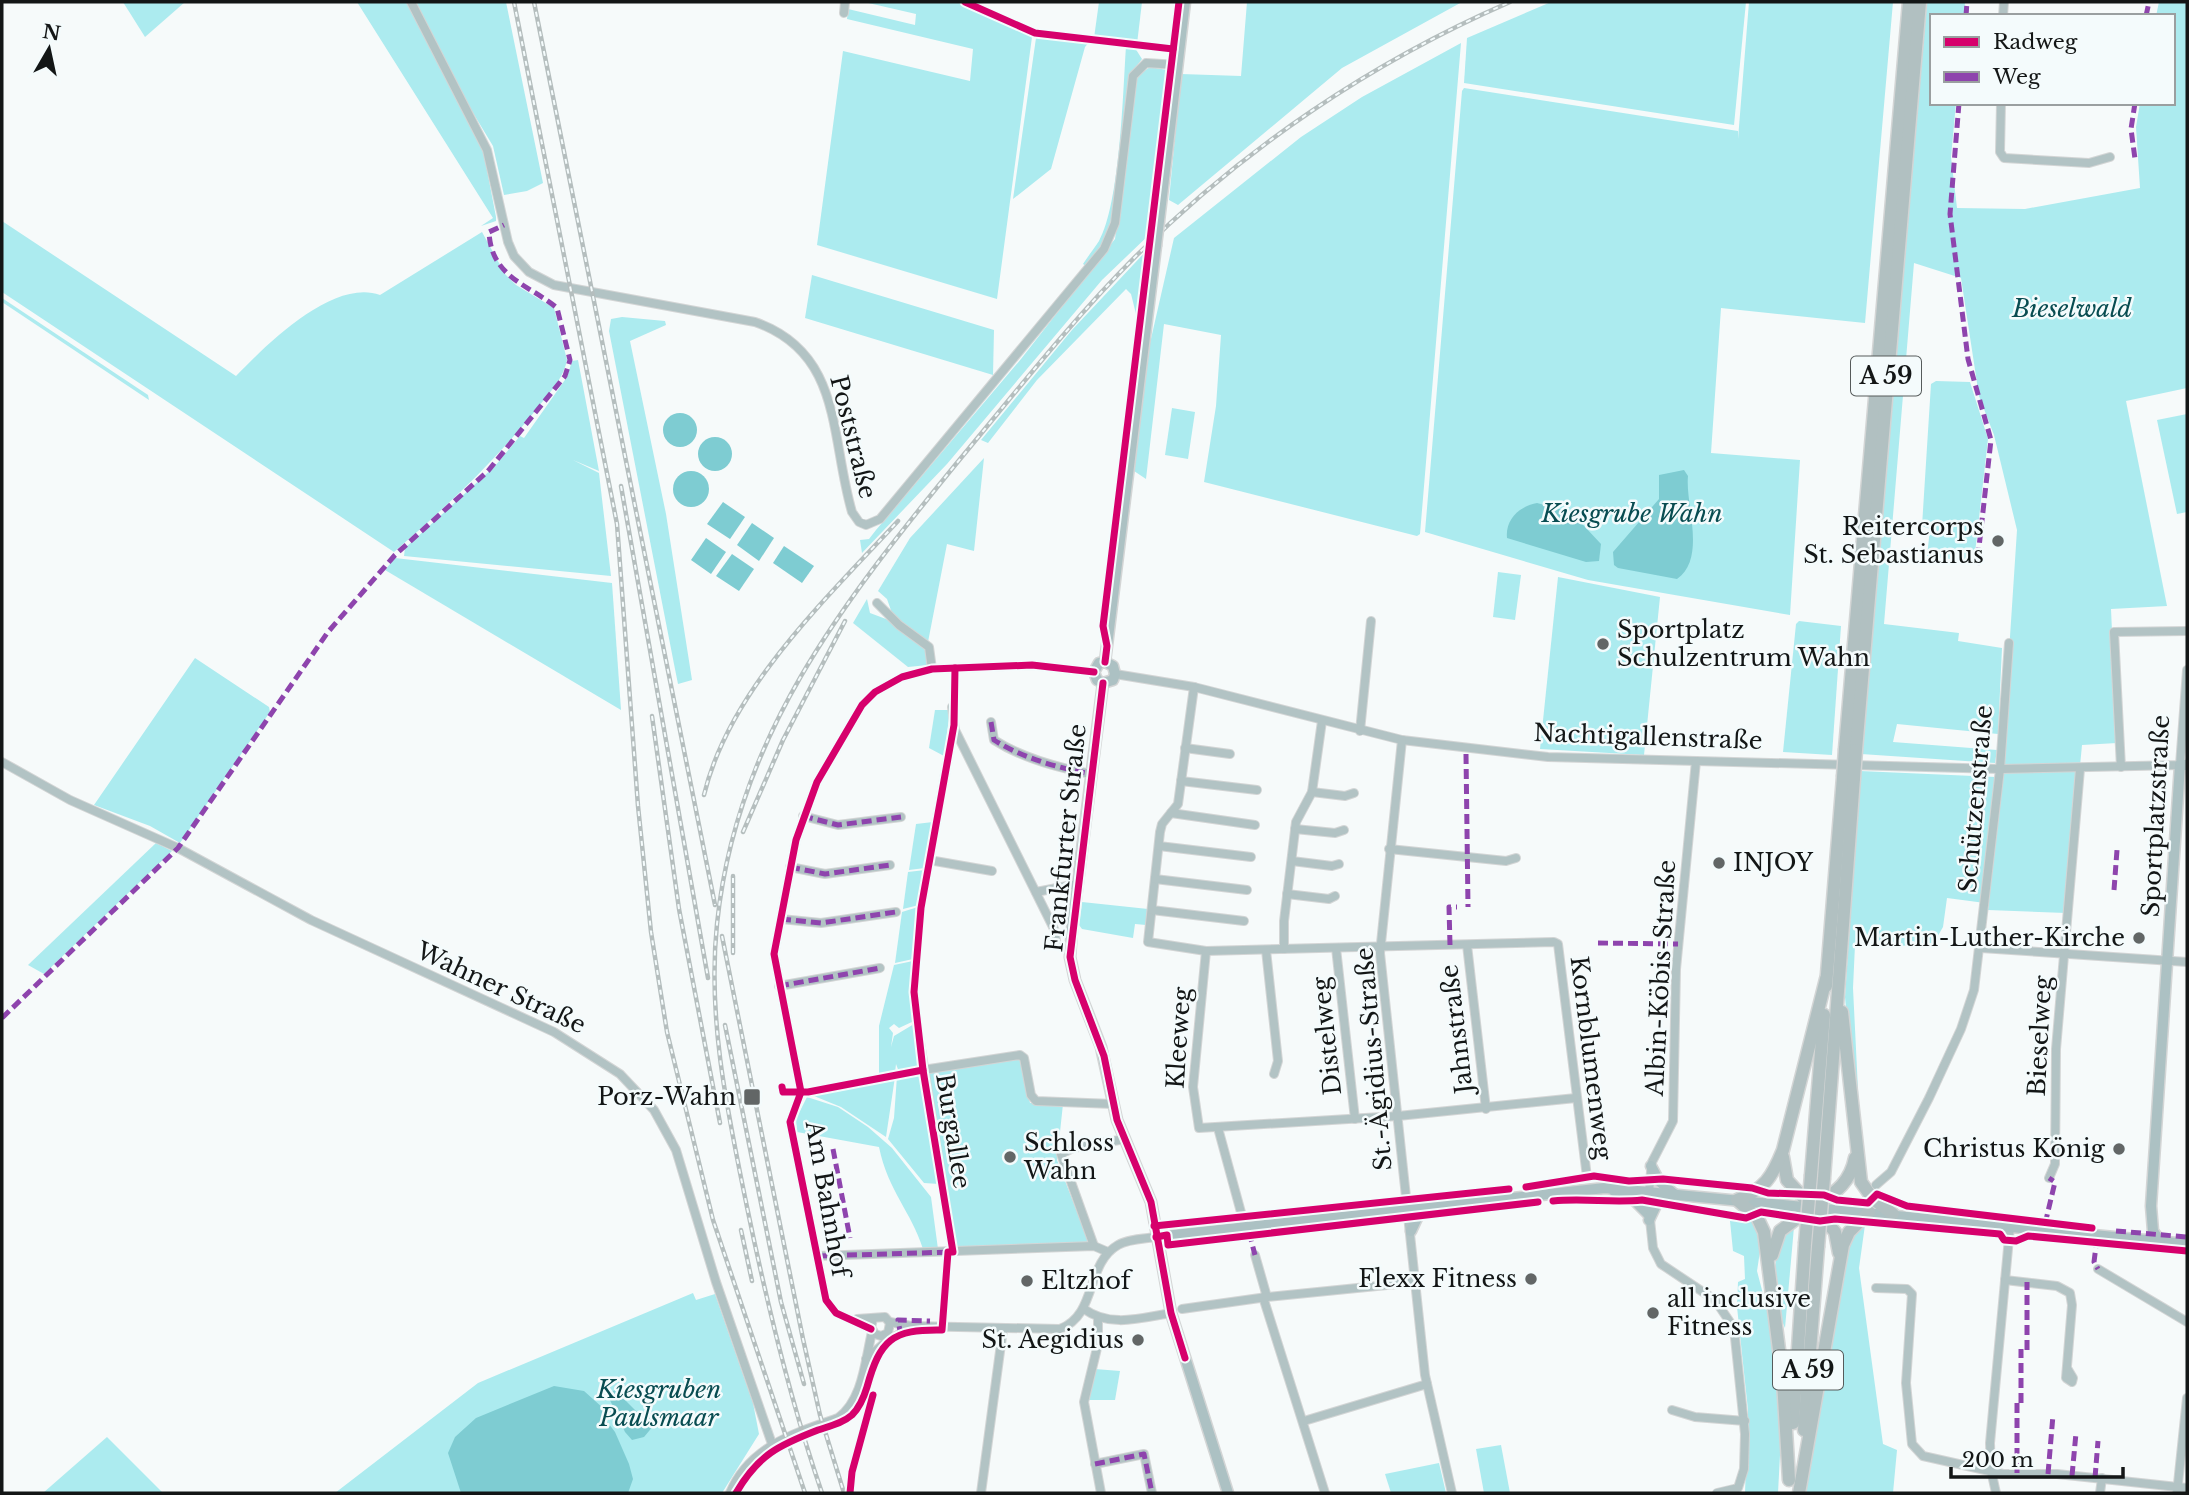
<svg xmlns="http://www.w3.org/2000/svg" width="2189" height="1495" font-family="'Libre Baskerville',serif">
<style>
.green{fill:#acebef}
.water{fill:#7eccd2}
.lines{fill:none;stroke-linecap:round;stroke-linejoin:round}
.minor-casing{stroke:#d3d5d5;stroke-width:10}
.major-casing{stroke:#d3d5d5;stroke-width:13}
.highway-casing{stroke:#d3d5d5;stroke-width:15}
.minor{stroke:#b2c3c4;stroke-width:8}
.major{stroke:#acc1c3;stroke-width:10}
.highway{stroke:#b1c0c1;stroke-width:12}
.rail-casing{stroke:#b5bebe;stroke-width:4.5}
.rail{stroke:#f4fbfc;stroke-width:2;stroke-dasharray:5;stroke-linecap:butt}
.major-bridge-casing{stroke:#d3d5d5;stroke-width:13;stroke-linecap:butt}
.highway-bridge-casing{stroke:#d3d5d5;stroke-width:15;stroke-linecap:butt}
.major-bridge{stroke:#acc1c3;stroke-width:10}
.highway-bridge{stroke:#b1c0c1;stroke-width:12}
.quiet{stroke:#8e44ad;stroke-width:5;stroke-dasharray:10 5;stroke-linecap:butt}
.cycleway-casing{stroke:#f4fbfc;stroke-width:11}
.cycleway{stroke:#d6006c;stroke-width:7}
.poi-dot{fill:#626666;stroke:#f4fbfc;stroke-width:2.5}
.labels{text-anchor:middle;stroke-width:5;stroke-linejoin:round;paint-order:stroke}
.shield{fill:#f4fbfc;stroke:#565b5b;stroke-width:2}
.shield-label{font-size:23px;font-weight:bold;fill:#131616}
.park-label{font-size:24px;font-style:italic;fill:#084c51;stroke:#f4fbfc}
.street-label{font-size:24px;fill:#131616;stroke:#f4fbfc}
.poi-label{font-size:24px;fill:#131616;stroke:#f4fbfc;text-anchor:end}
</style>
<rect width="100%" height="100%" fill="#f6fafa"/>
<g class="green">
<polygon points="123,2 185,2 145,37"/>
<polygon points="357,2 407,2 410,7 483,149 496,217 496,221 481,226 493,218"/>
<polygon points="415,2 506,2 543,183 527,191 504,195 493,146 455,83"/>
<polygon points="864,2 961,2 1029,33 1032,37 997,299 817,245 843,51 970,81 973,49 847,19 848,9 915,25 916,14"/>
<polygon points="1099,2 1142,2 1137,44 1094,38"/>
<polygon points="1247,2 1462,2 1342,68 1178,205 1169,200 1181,74 1241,76"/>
<polygon points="1551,2 1746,2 1734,125 1464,83 1467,38"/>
<polygon points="1749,2 1893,2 1865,323 1721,308 1711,453 1800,460 1790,615 1588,580 1425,532 1462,91 1464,88 1738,131 1738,139"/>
<polygon points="1927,2 1965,2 1964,16 1932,16 1932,103 1956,103 1951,157 1957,208 2025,209 2140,188 2136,127 2140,103 2173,103 2173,16 2156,16 2159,2 2187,2 2187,388 2126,401 2167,606 2111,609 2117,743 2082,745 2066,913 1988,910 2001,774 2017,530 1994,435 1979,396 1961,278 1914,263 1884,624 1959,633 1958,641 2002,648 1998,734 1897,724 1893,742 1997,750 1995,763 1861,754"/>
<polygon points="1039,35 1090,41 1085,47 1051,169 1013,199 1036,38"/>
<polygon points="1461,43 1420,534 1417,536 1204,482 1216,406 1221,335 1164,324 1146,479 1134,471 1148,352 1174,238 1301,137 1362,97"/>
<path d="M1126 46 1135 48 1142 59 1129 76 1112 223 1105 242 1086 266 1083 264C1088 256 1094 249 1099 241 1120 204 1123 92 1126 46Z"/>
<polygon points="1150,67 1167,70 1151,233 1102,280 947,464 862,553 860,540 869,539 876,530 1021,359 1115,239 1135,86 1137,76"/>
<path d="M2 221 236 376C266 345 333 278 380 295L482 232 505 274 516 285 554 308 567 360C563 380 548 394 536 410 493 463 445 508 394 552L2 292Z"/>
<polygon points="1148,249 1137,318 1131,294 1126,289 1037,380 988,443 981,440 1072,330"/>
<polygon points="812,275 994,330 993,375 805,318"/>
<polygon points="2,298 148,395 149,400 2,302"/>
<polygon points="622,317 665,321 666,325 630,341 666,514 692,680 678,684 674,664 609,331 611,319"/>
<polygon points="578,360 599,471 573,460 599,473 611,576 404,556 405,548 495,466 520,436 524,438 567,377 572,361"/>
<polygon points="1936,381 1970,382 1988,439 1974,562 1927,556 1930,529 1922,526 1931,384"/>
<polygon points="1172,408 1195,412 1188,459 1165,455"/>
<polygon points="2187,414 2187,512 2177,514 2157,420"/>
<polygon points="984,458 974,551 947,544 928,642 893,616 887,599 878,591 910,538"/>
<polygon points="395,558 612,583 621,710 385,570"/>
<polygon points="1498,572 1521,575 1515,620 1493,617"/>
<polygon points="1558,577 1660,597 1644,755 1540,749"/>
<polygon points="867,599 870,613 886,619 925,647 928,665 908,667 853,623"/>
<polygon points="1799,621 1841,626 1832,755 1783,752 1796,624"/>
<polygon points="195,658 269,707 270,712 180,843 150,826 94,805"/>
<polygon points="935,710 950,710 944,756 929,748"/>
<polygon points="1860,771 1996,777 1985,903 1947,898 1943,927 1932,946 1855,945 1853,988 1860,1130 1864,1169 1873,1195 1866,1186 1861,1167 1845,997"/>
<polygon points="933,822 925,868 909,870 916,824"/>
<polygon points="156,843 172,851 44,974 28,965"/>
<polygon points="925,870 919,905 903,909 908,872"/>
<polygon points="1082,902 1148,909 1146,925 1135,924 1133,938 1082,929 1079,925"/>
<polygon points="918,907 913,959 895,963 902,912"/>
<polygon points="913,961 914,1021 899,1028 894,1024 889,1028 893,1033 891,1047 894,1036 914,1024 920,1068 899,1072 896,1064 895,1073 879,1076 879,1026 894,965"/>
<polygon points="1018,1058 1021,1060 1030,1103 1063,1104 1057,1160 1089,1243 956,1248 928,1072"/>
<polygon points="921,1071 921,1074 939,1184 924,1183 888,1139 894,1118 897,1076"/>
<polygon points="895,1077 886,1137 841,1107 814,1096 814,1093"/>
<path d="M807 1097 838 1107 868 1127 892 1148 931 1197 938 1249H923C911 1211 888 1191 879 1147L797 1132 796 1119Z"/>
<polygon points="1730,1221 1755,1221 1762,1238 1757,1271 1773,1332 1782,1417 1778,1493 1745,1493 1748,1410 1737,1307 1738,1282 1745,1279 1744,1256 1733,1251"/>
<polygon points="1865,1225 1859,1268 1883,1444 1897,1450 1893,1493 1806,1493 1842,1264 1854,1229"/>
<path d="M1794 1227 1785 1328C1772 1299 1767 1249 1794 1227Z"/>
<polygon points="693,1293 696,1300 715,1294 753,1403 759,1434 722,1493 335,1493 478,1383"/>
<polygon points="1095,1369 1120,1371 1115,1400 1087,1400"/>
<polygon points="107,1437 163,1493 43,1493"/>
<polygon points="1501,1445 1510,1493 1484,1493 1476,1449"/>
<polygon points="1439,1463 1446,1493 1391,1493 1385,1474"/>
</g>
<g class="water">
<circle cx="680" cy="430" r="17"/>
<circle cx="715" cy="454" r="17"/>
<path d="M1684 470 1688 476C1685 505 1707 558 1677 579L1618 568 1614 565 1613 552 1659 499V475Z"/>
<circle cx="691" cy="489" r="18"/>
<polygon points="723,502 745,517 730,539 707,524"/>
<path d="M1537 503 1571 512 1601 544 1599 561 1586 562 1507 538C1505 519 1520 506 1537 503Z"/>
<polygon points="752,523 774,538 759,561 737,545"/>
<polygon points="706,538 726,552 711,574 691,560"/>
<polygon points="784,546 814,566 802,583 773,563"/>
<polygon points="732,554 754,569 739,591 716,576"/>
<polygon points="554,1386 584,1391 603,1408 606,1420 615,1432 629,1464 633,1479 628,1493 461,1493 448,1453 455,1437 476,1418"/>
<polygon points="615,1390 638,1413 659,1413 659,1419 644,1437 632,1440 625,1432 609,1398 609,1393"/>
</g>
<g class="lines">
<g class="minor-casing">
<g id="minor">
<path d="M411 2 487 150 508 242 514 256 529 272 554 285 755 322C843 353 830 437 852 512L859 522 866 525 880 519 1104 249 1115 223 1133 76 1146 63 1178 65"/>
<polyline points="844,13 845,2"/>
<polyline points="2003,16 2004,2"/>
<polyline points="2001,103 2000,152 2004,158 2089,163 2110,157"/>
<polyline points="877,603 899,625 929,647 932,669"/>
<polyline points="1115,674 1194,687 1402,740 1548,757 2000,769 2180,765 2187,670"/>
<polyline points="1194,687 1178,804 1162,824 1160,832 1148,942 1206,951 1554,942 1558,944 1587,1177"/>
<polyline points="952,707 955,730 1055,931 1056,944"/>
<path d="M991 722 994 740C1022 758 1059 768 1091 774"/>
<polyline points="1360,731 1371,621"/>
<polyline points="1402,740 1380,953 1425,1375 1452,1493"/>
<polyline points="1185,748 1230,754"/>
<polyline points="1696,761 1676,969 1673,1121 1652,1162 1648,1201 1653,1248 1661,1264 1715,1300 1734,1328 1745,1434 1744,1469 1738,1488 1717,1493"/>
<polyline points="2,762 70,800 178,848 311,920 554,1032 620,1074 654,1110 676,1150 716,1282 772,1444"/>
<polyline points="2121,767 2114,632 2187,631"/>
<polyline points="1181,781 1257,790"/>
<polyline points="1312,792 1345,796 1354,793"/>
<polyline points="1171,813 1255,825"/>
<polyline points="803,816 838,825 901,817"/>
<polyline points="1295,829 1335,833 1344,830"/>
<polyline points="1159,846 1251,857"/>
<polyline points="1389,849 1506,861 1516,858"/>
<polyline points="929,860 992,871"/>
<polyline points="1292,861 1332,866 1339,864"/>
<polyline points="790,867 825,874 890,865"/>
<polyline points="1155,879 1247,890"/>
<polyline points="1036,892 1078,884"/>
<polyline points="1287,894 1329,899 1335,896"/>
<polyline points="922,901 954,725"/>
<polyline points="1152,910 1244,921"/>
<polyline points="781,919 821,923 896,912"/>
<polyline points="1467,945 1486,1109"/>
<polyline points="1336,948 1355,1119"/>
<polyline points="1981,948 2187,962"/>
<polyline points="1284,949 1284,921 1296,822 1312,792 1322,721"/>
<polyline points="1266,950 1278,1061 1274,1074"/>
<polyline points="1206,951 1193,1087 1199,1128 1398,1116 1576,1098"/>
<polyline points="779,986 880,968"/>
<polyline points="916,1017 953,1252"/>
<polyline points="923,1070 1020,1055 1024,1058 1031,1095 1036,1101 1113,1104"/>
<polyline points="1218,1128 1245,1227"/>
<polyline points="2049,1178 2055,1164 2056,1049 2080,769"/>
<polyline points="1876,1185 1891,1172 1929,1098 1961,1029 1974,990 2000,769 2009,643"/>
<polyline points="1094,1246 1061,1154 1073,1148 1125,1139"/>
<polyline points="1255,1255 1267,1297"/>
<polyline points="817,1256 1094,1246 1108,1252"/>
<polyline points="2098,1269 2187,1322"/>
<polyline points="2005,1280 2057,1286 2070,1293 2072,1305 2066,1378 2072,1382 2073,1378 2067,1368"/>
<polyline points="1876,1288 1907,1289 1912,1294 1906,1383 1912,1444 1923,1456 2003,1474 2057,1474 2187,1488"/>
<polyline points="1263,1297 1325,1493"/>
<path d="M1084 1309C1110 1328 1141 1318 1171 1313"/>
<polyline points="1182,1309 1267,1297 1417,1282"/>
<polyline points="857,1319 885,1317 890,1323 888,1333 881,1336 875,1334 871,1327 873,1319"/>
<polyline points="1098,1319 1098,1344 1084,1402 1101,1493"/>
<path d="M890 1322 911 1326 1060 1329C1098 1314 1085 1264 1118 1245 1128 1239 1143 1239 1156 1237"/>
<polyline points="871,1329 836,1313 826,1300 790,1122 801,1092 774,954 796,840 817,782 862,705 875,692 902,677 932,669 1032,665 1094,672"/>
<polyline points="866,1359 888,1340 915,1326"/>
<polyline points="1672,1410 1695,1417 1745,1421"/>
<polyline points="1304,1421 1427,1384"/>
<polyline points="1095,1464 1144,1454 1152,1493"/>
<path d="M730 1493C749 1447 794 1433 838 1418 863 1400 865 1361 872 1332"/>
<polyline points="981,1493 1003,1329"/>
<polyline points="1996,1493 1991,1470 1990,1443 2010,1227"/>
<polyline points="2100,1493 2102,1478"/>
<polyline points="2177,1493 2187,1398"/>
</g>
</g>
<g class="major-casing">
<g id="major">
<polyline points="1159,221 1185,2"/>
<polyline points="1105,662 1156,246"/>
<polyline points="1103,683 1072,929 1070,957 1075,980 1101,1047 1117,1120 1151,1202 1171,1313 1228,1493"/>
<polyline points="1103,683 1113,680 1115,674 1113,666 1105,662"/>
<polyline points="1103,683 1097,680 1094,672 1099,663 1105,662"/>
<polyline points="1651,1166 1659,1181 1674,1194"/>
<polyline points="1614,1191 1634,1200 1649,1215"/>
<polyline points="1649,1220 1657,1203 1674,1194"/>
<polyline points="1411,1231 1418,1216 1430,1206"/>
<polyline points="1156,1237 1605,1188 2187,1244"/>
<polyline points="2160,1241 2153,1231 2151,1206 2180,765 2187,765"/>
</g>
</g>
<g class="highway-casing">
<g id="highway">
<polyline points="1845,749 1909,2"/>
<polyline points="1856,750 1920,2"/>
<polyline points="1826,986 1843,777"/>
<polyline points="1842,1012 1861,1182 1873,1199 1893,1214"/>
<polyline points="1811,1175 1824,1015"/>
<polyline points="1824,1178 1854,778"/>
<path d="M1839 1253 1835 1232 1814 1207C1834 1193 1850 1184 1855 1158"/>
<polyline points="1772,1255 1780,1231 1812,1207 1787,1180 1783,1157"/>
<polyline points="1793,1423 1805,1244"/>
<polyline points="1804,1430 1818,1247"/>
<path d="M1789 1480 1783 1381 1764 1232 1757 1217 1737 1200C1765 1189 1772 1177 1783 1150L1826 979"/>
<polyline points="1799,1493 1843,1245 1849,1232 1869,1212"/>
</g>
</g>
<use href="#minor" class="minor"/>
<use href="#major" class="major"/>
<use href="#highway" class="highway"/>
<g class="rail-casing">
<g id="rail">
<polyline points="514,2 617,524 638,806 651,932 667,1032 713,1220 805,1493"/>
<polyline points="534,2 715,905"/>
<polyline points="621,486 708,978"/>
<polyline points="652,716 679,909 720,1123"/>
<path d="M704 795C729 690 826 599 898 521"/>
<polyline points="743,832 783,740 845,621"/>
<polyline points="722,936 803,1339 820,1415 844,1493"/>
<polyline points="733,953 733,876"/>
<polyline points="725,1025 781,1302 804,1384"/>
<polyline points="741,1230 752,1281"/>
<path d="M822 1493C790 1400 767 1304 747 1207 728 1114 707 1019 717 924 736 737 842 604 956 464 1015 393 1072 320 1137 255 1244 148 1372 62 1510 2"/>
</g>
</g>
<use href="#rail" class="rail"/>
<g class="major-bridge-casing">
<polyline id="major-bridge" points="1156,246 1159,221"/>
</g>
<g class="highway-bridge-casing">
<g id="highway-bridge">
<polyline points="1843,777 1845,749"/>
<polyline points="1854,778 1856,750"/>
<polyline points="1805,1244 1811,1175"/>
<polyline points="1818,1247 1824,1178"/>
</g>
</g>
<use href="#major-bridge" class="major-bridge"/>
<use href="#highway-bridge" class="highway-bridge"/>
<g class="quiet">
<polyline points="1966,16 1967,2"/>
<polyline points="2146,16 2149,2"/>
<polyline points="1959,103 1950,214 1968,359 1991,440 1977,565"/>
<polyline points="2135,103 2131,129 2135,159"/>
<path d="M991 722 994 740C1022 758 1059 768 1091 774"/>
<polyline points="1466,754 1468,907"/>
<polyline points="803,816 838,825 901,817"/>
<polyline points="790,867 825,874 890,865"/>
<polyline points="2114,890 2117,850"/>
<polyline points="781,919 821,923 896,912"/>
<polyline points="1598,943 1678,944"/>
<polyline points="1450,945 1449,907 1457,907"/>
<polyline points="779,986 880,968"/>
<path d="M2 1018 178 848 328 632 395 555 488 471 565 376 570 360 557 308C530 285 491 278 489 232L504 225"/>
<polyline points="833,1149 850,1238"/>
<polyline points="2045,1224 2055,1182 2049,1178"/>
<polyline points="2116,1231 2187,1237"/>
<polyline points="1249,1232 1255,1255"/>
<polyline points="2097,1238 2094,1262 2098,1269"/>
<polyline points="817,1256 953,1252"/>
<polyline points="901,1336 898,1320 930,1321"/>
<polyline points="2027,1350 2027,1282"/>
<polyline points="2017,1403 2017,1474"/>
<polyline points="2021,1403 2021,1349"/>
<polyline points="1095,1464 1144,1454 1152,1493"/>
<polyline points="2048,1474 2053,1415"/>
<polyline points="2072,1476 2076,1433"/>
<polyline points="2095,1478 2098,1441"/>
</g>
<g class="cycleway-casing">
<g id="cycleway">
<polyline points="965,2 1035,33 1173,49"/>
<polyline points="1105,662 1107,646 1103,626 1179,2"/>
<polyline points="1103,683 1070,957 1075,980 1104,1056 1117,1120 1151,1202 1171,1313 1185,1358"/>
<polyline points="782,1087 783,1092 808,1092 923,1070"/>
<polyline points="1526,1187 1594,1176 1629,1181 1663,1179 1752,1188 1768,1193 1824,1195 1837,1200 1868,1203 1877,1194 1907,1206 2092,1228"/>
<path d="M1553 1201C1583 1198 1613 1203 1642 1200L1746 1218 1761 1212 1820 1221 1835 1219 2000 1234 2004 1240 2016 1241 2028 1236 2187 1251"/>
<polyline points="1154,1226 1509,1189"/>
<polyline points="1156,1237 1167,1235 1168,1245 1538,1202"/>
<polyline points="871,1329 836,1313 826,1300 790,1122 801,1092 774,954 796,840 817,782 862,705 875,692 902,677 932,669 1032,665 1094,672"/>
<path d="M736 1493C758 1455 779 1445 818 1430 830 1426 843 1423 852 1415 860 1407 864 1397 867 1387 880 1340 892 1329 942 1330L948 1252H953L923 1070 914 992 921 908 954 725 955 668"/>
<polyline points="850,1493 852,1472 873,1395"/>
</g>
</g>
<use href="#cycleway" class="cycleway"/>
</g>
<g class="poi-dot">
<circle cx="1998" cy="541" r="7"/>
<circle cx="1603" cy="644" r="7"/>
<circle cx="1719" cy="863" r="7"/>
<circle cx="2139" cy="938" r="7"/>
<rect x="743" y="1088" width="18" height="18" rx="3.5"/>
<circle cx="2119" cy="1149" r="7"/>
<circle cx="1010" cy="1157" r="7"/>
<circle cx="1531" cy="1279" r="7"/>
<circle cx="1027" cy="1281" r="7"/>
<circle cx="1653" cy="1313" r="7"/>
<circle cx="1138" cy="1340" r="7"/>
</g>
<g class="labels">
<g class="shield">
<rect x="1851" y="356.5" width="70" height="39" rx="5"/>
<rect x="1773" y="1350.5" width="70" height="39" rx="5"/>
</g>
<g class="shield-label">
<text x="1886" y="384">A 59</text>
<text x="1808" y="1378">A 59</text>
</g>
<g class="park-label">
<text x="2072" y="317">Bieselwald</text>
<text x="1632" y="522">Kiesgrube Wahn</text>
<text x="659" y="1398">Kiesgruben<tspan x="659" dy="28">Paulsmaar</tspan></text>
</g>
<g class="street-label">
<text transform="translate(853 437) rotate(76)" y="8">Poststraße</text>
<text transform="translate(1648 737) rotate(2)" y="8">Nachtigallenstraße</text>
<text transform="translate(1976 799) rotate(-85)" y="8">Schützenstraße</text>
<text transform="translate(2156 816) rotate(-87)" y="8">Sportplatzstraße</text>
<text transform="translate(1066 838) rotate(-84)" y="8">Frankfurter Straße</text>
<text transform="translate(1661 978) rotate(-87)" y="8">Albin-Köbis-Straße</text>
<text transform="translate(501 988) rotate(25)" y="8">Wahner Straße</text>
<text transform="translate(1457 1029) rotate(-97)" y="8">Jahnstraße</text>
<text transform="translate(1327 1036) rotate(-96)" y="8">Distelweg</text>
<text transform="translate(2040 1036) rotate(-87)" y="8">Bieselweg</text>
<text transform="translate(1179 1038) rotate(-86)" y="8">Kleeweg</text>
<text transform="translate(1591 1058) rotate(83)" y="8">Kornblumenweg</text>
<text transform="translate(1374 1059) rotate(-95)" y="8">St.-Ägidius-Straße</text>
<text transform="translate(953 1131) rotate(81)" y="8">Burgallee</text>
<text transform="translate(827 1199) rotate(80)" y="8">Am Bahnhof</text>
</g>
<g class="poi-label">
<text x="1984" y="535">Reitercorps<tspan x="1984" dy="28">St. Sebastianus</tspan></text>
<text x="1617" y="638" text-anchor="start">Sportplatz<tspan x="1617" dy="28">Schulzentrum Wahn</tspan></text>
<text x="1733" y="871" text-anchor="start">INJOY</text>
<text x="2125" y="946">Martin-Luther-Kirche</text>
<text x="736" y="1105">Porz-Wahn</text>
<text x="1024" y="1151" text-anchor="start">Schloss<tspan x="1024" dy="28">Wahn</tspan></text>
<text x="2105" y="1157">Christus König</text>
<text x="1517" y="1287">Flexx Fitness</text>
<text x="1041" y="1289" text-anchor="start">Eltzhof</text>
<text x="1667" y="1307" text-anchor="start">all inclusive<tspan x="1667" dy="28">Fitness</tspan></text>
<text x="1124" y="1348">St. Aegidius</text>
</g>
</g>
<rect width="2189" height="1495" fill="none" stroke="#131616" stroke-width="7"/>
<rect x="1930" y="14" width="245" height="91" fill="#f4fbfc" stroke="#9a9fa0" stroke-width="2"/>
<rect x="1944" y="37" width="35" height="10" fill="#d6006c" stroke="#9a9fa0" stroke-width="2"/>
<text x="1993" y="49" font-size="21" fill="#131616">Radweg</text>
<rect x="1944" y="72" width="35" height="10" fill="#8e44ad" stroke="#9a9fa0" stroke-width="2"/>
<text x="1993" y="84" font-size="21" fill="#131616">Weg</text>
<g transform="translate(49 49) rotate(9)" stroke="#f4fbfc" stroke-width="5" paint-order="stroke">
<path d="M0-5L12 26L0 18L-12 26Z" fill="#131616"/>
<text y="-10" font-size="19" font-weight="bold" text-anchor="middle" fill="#131616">N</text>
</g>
<path d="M1951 1467v10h172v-10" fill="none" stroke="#131616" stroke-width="3.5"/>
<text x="1962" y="1467" font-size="21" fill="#131616" stroke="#f4fbfc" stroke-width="5" paint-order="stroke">200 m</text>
</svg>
